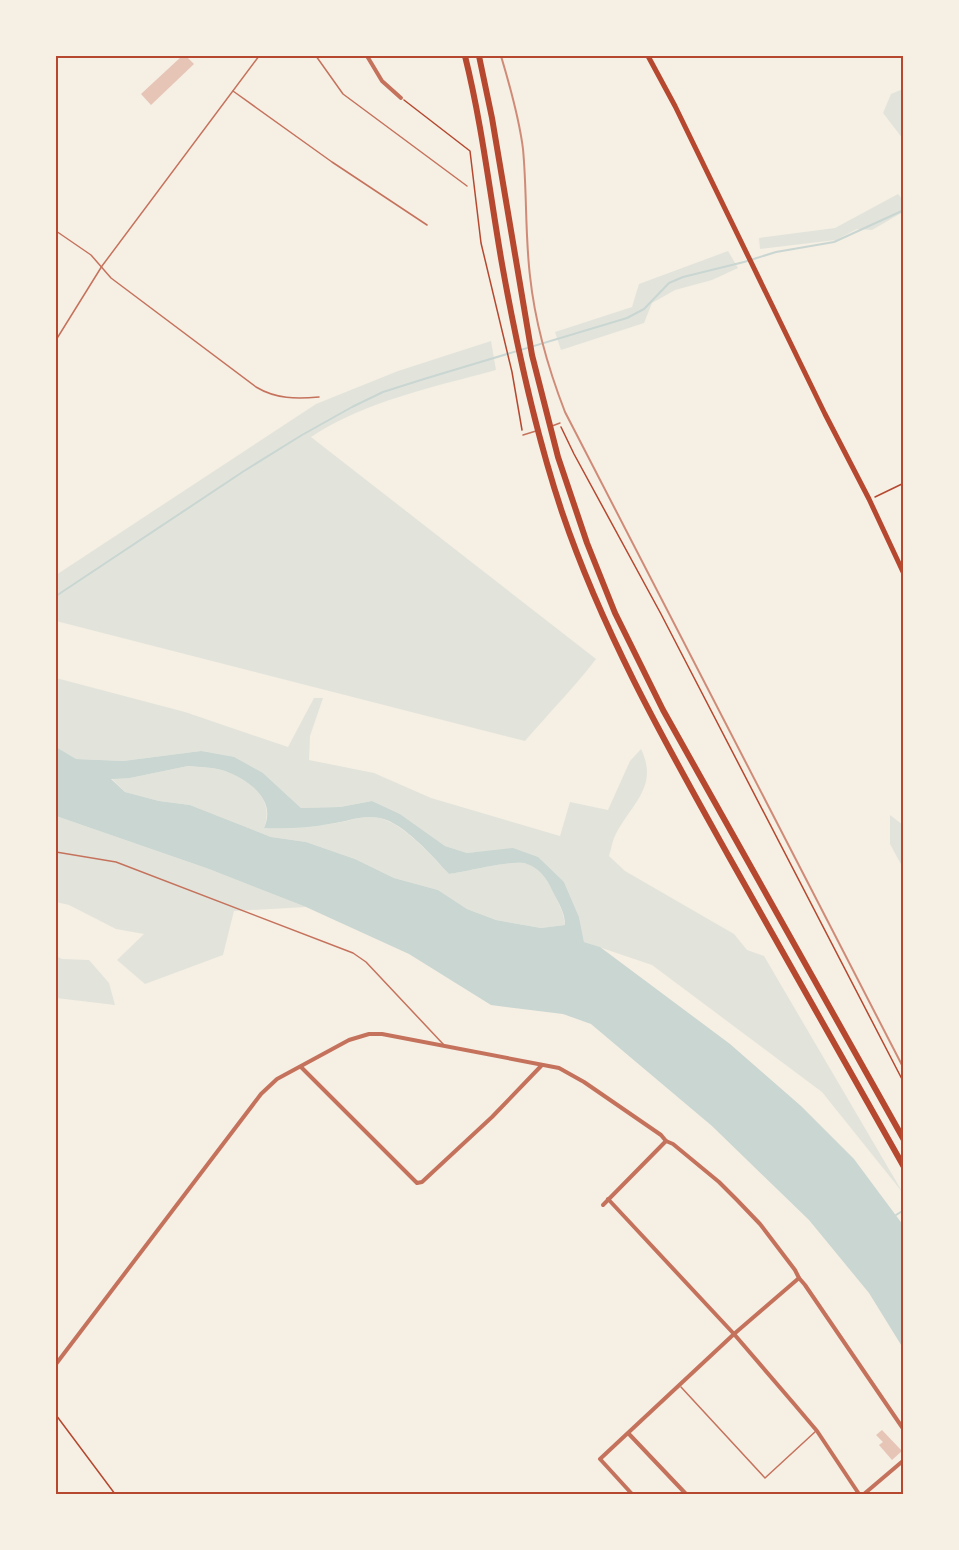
<svg xmlns="http://www.w3.org/2000/svg" width="959" height="1550" font-family="'Alegreya Sans',sans-serif">
<style>
.green{fill:#e2e4dc}
.water{fill:#c9d6d2;fill-rule:evenodd}
.lines{fill:none;stroke-linecap:round;stroke-linejoin:round}
.stream{stroke:#c9d6d2;stroke-width:2}
.building{fill:#e6c5b7}
.path{stroke:#b5482f;stroke-width:1.5}
.service{stroke:#c5725c;stroke-width:1.5}
.minor{stroke:#c5725c;stroke-width:4}
.primary{stroke:#b5482f;stroke-width:5}
.motorway{stroke:#b5482f;stroke-width:6}
.rail{stroke:#cf8b77;stroke-width:2}
.neatline{fill:none;stroke:#b5482f;stroke-width:2}
</style>
<rect width="100%" height="100%" fill="#f6efe4"/>
<g class="green">
<polygon points="903,89 903,139 883,113 891,94"/>
<polygon points="898,194 903,200 903,212 872,230 857,229 836,240 760,249 759,238 835,228"/>
<polygon points="728,251 738,268 712,280 675,290 652,303 644,323 561,350 555,332 632,307 639,284"/>
<path d="M491 341 496 370C434 387 365 401 311 437L596 659C574 688 548 714 525 741L56 621V575L316 404 398 371Z"/>
<path d="M56 678 185 712 288 747 314 698H323L310 736 309 760 374 773 431 798 560 836 570 802 608 810 630 761 641 749C660 788 629 805 614 838 612 843 611 850 609 856L625 871 734 934 747 950 764 956 903 1193 822 1092 652 965 584 942 579 917 564 882 513 849 467 853 445 846 400 814 372 801 340 807 301 808 263 773 201 751 123 761 75 759 56 747Z"/>
<path d="M188 766C199 767 214 767 225 771 251 781 275 799 264 828 286 827 308 826 330 824 347 822 363 814 380 818 404 824 432 856 449 874 466 872 514 859 528 864 539 868 548 880 553 891 558 902 564 912 565 925L541 928 496 920 467 909 438 890 394 878 355 859 306 842 271 837 190 805 159 801 125 792 111 778H130Z"/>
<polygon points="890,815 903,825 903,868 890,844"/>
<polygon points="56,816 209,869 306,907 234,911 223,955 145,984 117,960 144,934 116,929 69,905 56,902"/>
<polygon points="56,956 62,959 89,960 109,983 115,1005 56,998"/>
</g>
<path class="water" d="M56 747 76 759 123 761 201 751 234 757 263 773 301 808 340 807 372 801 400 814 445 846 467 853 513 848 538 857 564 882 579 917 584 942 600 947 730 1044 801 1106 854 1159 903 1225V1348L869 1293 809 1220 712 1126 591 1024 563 1014 491 1005 409 954 306 907 209 869 56 816ZM188 766C199 767 214 767 225 771 249 780 277 800 264 828 286 829 307 828 329 824 346 822 362 814 380 818 404 823 432 856 449 874 466 872 514 859 527 864 539 868 548 880 552 890 558 902 565 912 565 925L541 928 496 920 467 909 438 890 394 878 355 859 306 842 271 837 190 805 159 801 125 792 111 779 130 778Z"/>
<g class="lines">
<g class="stream">
<polyline points="56,596 244,471 302,435 352,407 383,392 424,379 627,318 644,309 669,283 683,277 744,262 776,252 834,242 904,210"/>
<polyline points="896,1215 904,1210"/>
</g>
</g>
<g class="building">
<polygon points="182,56 186,56 194,64 151,105 141,94"/>
<polygon points="882,1430 902,1451 892,1460 879,1445 883,1442 876,1435"/>
</g>
<g class="lines">
<g class="path">
<polyline points="404,100 470,151 481,243 512,372 522,430"/>
<polyline points="561,427 574,454 661,614 904,1083"/>
<polyline points="875,497 904,483"/>
<polyline points="56,1415 115,1494"/>
</g>
<g class="service">
<polyline points="316,56 343,94 467,186"/>
<polyline points="233,91 332,162 427,225"/>
<path d="M56 231 91 255 111 278 256 387C276 399 296 399 319 397"/>
<polyline points="56,340 102,266 259,56"/>
<polyline points="552,426 560,423"/>
<polyline points="523,435 536,431"/>
<polyline points="56,852 116,862 353,953 366,962 444,1045"/>
<polyline points="681,1387 765,1478 816,1431"/>
</g>
<g class="minor">
<polyline points="367,56 382,81 401,98"/>
<polyline points="301,1067 417,1183 422,1182 492,1117 542,1065"/>
<polyline points="608,1199 734,1334 795,1405 817,1431 859,1494"/>
<polyline points="603,1205 666,1141"/>
<polyline points="56,1364 261,1094 277,1079 349,1040 369,1034 382,1034 559,1068 584,1082 661,1135 666,1141 673,1144 719,1182 737,1200 760,1224 795,1270 799,1278 805,1285 904,1430"/>
<polyline points="629,1434 686,1494"/>
<polyline points="632,1494 600,1459 734,1334 799,1278"/>
<polyline points="864,1494 904,1460"/>
</g>
<polyline class="primary" points="648,56 675,106 825,414 869,499 904,574"/>
<g class="motorway">
<path d="M465 56C482 124 490 195 502 264 517 348 535 431 562 512 603 633 666 744 728 855 787 959 845 1063 904 1167"/>
<polyline points="479,56 492,118 532,355 558,457 587,543 615,613 663,710 904,1140"/>
</g>
<path class="rail" d="M501 56C510 86 519 117 523 149 527 191 525 234 530 276 535 323 548 368 565 412L904 1069"/>
</g>
<rect width="959" height="1550" fill="none" stroke="#f6efe4" stroke-width="114"/>
<rect x="57" y="57" width="845" height="1436" class="neatline"/>
</svg>
